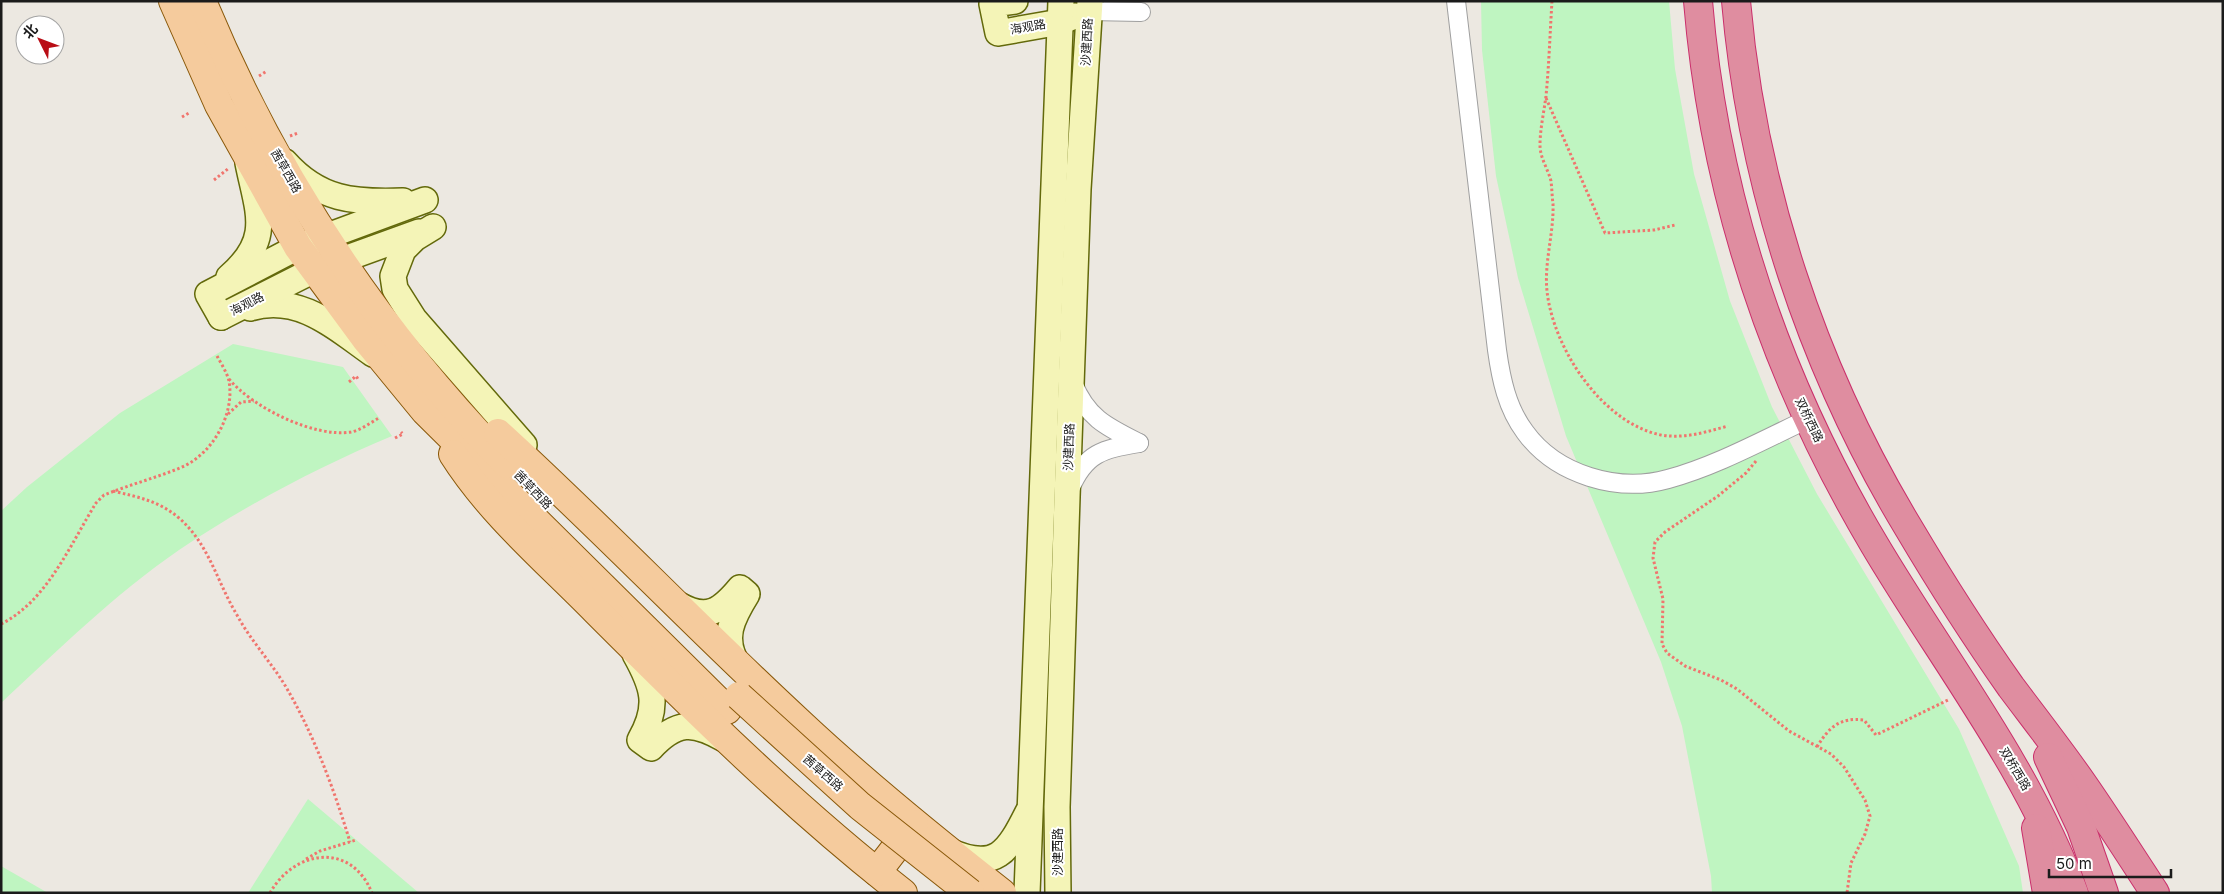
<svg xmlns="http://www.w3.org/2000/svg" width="2224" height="894" font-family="Inter,'Noto Sans SC',sans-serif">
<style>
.park{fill:#bff5c1}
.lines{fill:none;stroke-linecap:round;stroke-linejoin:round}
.street-casing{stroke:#9f9f9f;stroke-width:20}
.secondary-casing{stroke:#63690b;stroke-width:28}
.primary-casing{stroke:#895809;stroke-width:30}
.highway-casing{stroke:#ca2f6b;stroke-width:30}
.path{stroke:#f0756e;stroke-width:3;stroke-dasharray:2.5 2.5;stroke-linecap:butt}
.street{stroke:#fff;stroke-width:18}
.secondary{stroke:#f4f4b7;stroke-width:25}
.primary{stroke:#f5cb9d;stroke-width:28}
.highway{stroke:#df8da0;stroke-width:28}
.primary-bridge-casing{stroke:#895809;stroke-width:30;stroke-linecap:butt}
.primary-bridge{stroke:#f5cb9d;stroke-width:28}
.labels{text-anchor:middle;stroke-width:4;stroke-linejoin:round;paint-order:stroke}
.street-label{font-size:12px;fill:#1b1b1b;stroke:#fff}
</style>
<rect width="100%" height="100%" fill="#ece8e1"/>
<g class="park">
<polygon points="1481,1 1669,1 1675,69 1694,174 1730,301 1772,407 1817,494 1959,729 2019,866 2023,893 1712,893 1711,876 1682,726 1661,662 1566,436 1518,278 1496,176 1482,50"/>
<path d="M233 344 343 367 392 436C318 467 246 505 179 550 115 594 58 650 1 703V511L27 487 120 413Z"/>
<polygon points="308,799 419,893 248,893"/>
<polygon points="1,866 48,893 1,893"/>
</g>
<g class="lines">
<g class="street-casing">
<g id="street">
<path d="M1456 1 1497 350C1501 379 1507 408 1525 432 1556 475 1618 493 1668 479 1716 466 1763 440 1808 419"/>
<polyline points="1089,11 1141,12"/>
<path d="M1073 383C1087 418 1107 427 1139 443"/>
<path d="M1070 489C1085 453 1103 449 1139 443"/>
</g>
</g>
<g class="secondary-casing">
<g id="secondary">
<polyline points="1015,1 992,4 998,33 1060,22 1075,16"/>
<path d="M285 162C319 200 354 203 403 201"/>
<polyline points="433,227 415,238 403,250 393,276 395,289 414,319 524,445"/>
<path d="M229 277C273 239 258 213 248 163"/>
<path d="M250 308C299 293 336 328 373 354"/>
<polyline points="221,317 208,294 298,247 425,200"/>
<polyline points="221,317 314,270 419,232"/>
<path d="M679 605C707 621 721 611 740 588L747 594C732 618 721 639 738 665"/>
<path d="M635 654C653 686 660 706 640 740L651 748C676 721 693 721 724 739"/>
<path d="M949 851C996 872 1008 852 1028 812"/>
<polyline points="1027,893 1061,1"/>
<polyline points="1058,893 1057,807 1067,497 1078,189 1090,1"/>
</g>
</g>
<g class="primary-casing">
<g id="primary">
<polyline points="173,1 219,105 298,247 365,338 425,411 727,710"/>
<path d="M202 1C274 175 376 330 507 464"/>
<path d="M498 433C601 527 697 628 800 723 864 783 933 839 1002 893"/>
<path d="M453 454C491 514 547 561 596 611 694 709 793 807 903 893"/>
<polyline points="877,872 914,824"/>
</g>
</g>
<g class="highway-casing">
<g id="highway">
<path d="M1698 1C1714 194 1775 377 1874 544 1942 659 2027 766 2074 893"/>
<path d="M1736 1C1752 186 1812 368 1908 527 1940 581 1975 636 2011 687 2035 719 2060 751 2083 784 2108 820 2131 856 2155 893"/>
<polyline points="2048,757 2081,827 2104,893"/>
<polyline points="2036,828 2047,893"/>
</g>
</g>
<g class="path">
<path d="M1552 1C1550 33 1549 65 1546 96 1544 112 1540 129 1540 145 1540 158 1548 169 1551 181 1552 189 1552 197 1553 204 1554 233 1544 262 1547 291 1553 348 1602 423 1661 435 1684 439 1706 432 1728 426"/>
<polyline points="259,76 267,71"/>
<polyline points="1546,98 1605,233 1654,230 1675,225"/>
<polyline points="182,117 189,113"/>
<polyline points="290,136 298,133"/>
<polyline points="214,180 229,168"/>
<path d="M229 379C252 407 314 438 351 432 361 430 370 423 379 418"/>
<polyline points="349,382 356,376 358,379"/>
<polyline points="228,414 241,402 254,401"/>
<polyline points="395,438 403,434 401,432"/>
<polyline points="1756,461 1746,473 1718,496 1665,532 1655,542 1653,558 1663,599 1662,644 1667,653 1685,666 1721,680 1737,689 1789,731 1831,754 1844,767 1865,800 1870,816 1865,834 1851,863 1847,893"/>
<path d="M113 491C138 497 159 501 179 518 209 544 217 582 237 615 251 641 271 662 286 687 314 735 334 789 350 842"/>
<path d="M1 624C47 601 70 545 96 503L104 495C129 485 155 478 180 468 212 455 235 415 229 381 227 372 220 362 216 354"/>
<path d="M1817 747C1829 727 1840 717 1864 720L1876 735 1948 700"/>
<polyline points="306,859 320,851 356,840"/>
<path d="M270 893C294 850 351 841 372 893"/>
</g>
<use href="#street" class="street"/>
<use href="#secondary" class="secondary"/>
<use href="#primary" class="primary"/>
<use href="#highway" class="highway"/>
<g class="primary-bridge-casing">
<polyline id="primary-bridge" points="739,696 860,806 970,893"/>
</g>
<use href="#primary-bridge" class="primary-bridge"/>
</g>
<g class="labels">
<g class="street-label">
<text transform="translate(1028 27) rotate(-10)" y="4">海观路</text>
<text transform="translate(1087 42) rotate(-87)" y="4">沙建西路</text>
<text transform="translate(286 171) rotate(60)" y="4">茜草西路</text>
<text transform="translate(247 304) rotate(-27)" y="4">海观路</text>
<text transform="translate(1809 420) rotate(64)" y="4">双桥西路</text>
<text transform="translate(1069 447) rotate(-88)" y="4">沙建西路</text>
<text transform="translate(533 490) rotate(46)" y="4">茜草西路</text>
<text transform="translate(2015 769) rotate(59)" y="4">双桥西路</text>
<text transform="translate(823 773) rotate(41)" y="4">茜草西路</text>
<text transform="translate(1058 852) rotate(-90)" y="4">沙建西路</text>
</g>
</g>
<rect width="2224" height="894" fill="none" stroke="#1b1b1b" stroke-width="5"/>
<g transform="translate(40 40) rotate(312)"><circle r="24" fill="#ffffff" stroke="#a4a4a4"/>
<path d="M0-4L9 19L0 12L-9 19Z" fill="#b90d15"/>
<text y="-8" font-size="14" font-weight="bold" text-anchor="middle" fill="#1b1b1b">北</text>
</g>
<path d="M2049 869v8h122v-8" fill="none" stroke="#1b1b1b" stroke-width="2.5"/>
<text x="2056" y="869" font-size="15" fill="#1b1b1b" stroke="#ffffff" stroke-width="4" paint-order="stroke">50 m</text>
</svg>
